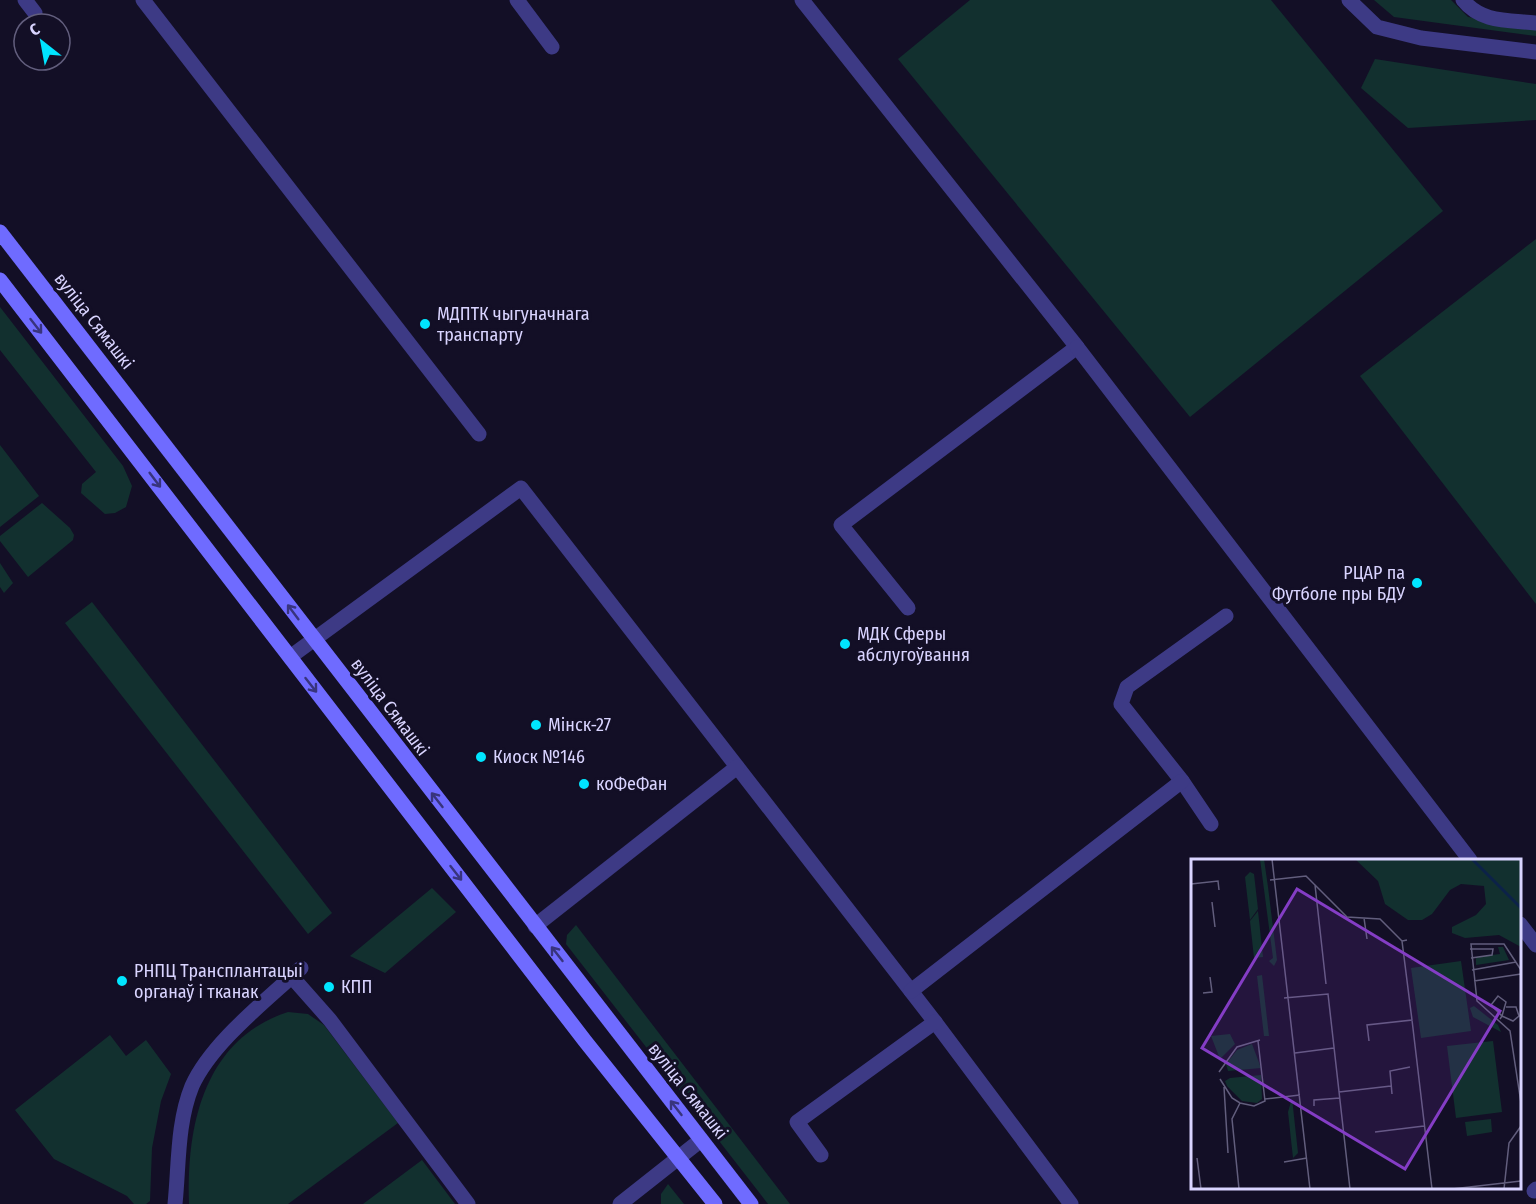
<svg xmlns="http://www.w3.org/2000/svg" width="1536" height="1204" font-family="'Fira Sans Condensed',sans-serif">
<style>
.green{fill:#12302f}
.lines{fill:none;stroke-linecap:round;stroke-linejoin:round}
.service{stroke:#3d3a85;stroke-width:15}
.secondary{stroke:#6f6bff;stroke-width:15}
.oneway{stroke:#38347d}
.poi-dot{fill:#00e5ff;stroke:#130f26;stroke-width:2}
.labels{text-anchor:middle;stroke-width:6;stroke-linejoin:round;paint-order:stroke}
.poi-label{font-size:18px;fill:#d9d4ff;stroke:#130f26;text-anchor:start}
.street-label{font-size:18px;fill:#d9d4ff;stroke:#130f26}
.inset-river{fill:none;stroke:#0c2248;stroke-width:3}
.inset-road{fill:none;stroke:#625e7d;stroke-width:1.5}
.view{fill:#843dc5;fill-opacity:0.15;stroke:#843dc5;stroke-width:3}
.inset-edge{fill:none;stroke:#d9d4ff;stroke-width:3}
</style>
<rect width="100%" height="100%" fill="#130f26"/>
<g class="green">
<polygon points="970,0 1271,0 1443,211 1190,417 898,59"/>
<polygon points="1374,0 1451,0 1468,17 1536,28 1536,36 1394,17"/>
<polygon points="1375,59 1536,84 1536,120 1408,128 1361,88"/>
<polygon points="1536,239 1536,604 1360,376"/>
<polygon points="0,307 123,466 132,486 126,507 115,513 105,514 81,493 82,484 96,472 0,350"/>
<polygon points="0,445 39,496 0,527"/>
<polygon points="42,503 70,528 74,535 73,540 28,577 0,541 0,536"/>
<polygon points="0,563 13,583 4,593 0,587"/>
<polygon points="92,602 332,913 308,934 65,623"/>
<polygon points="432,888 456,912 385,973 350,956"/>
<polygon points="576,925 790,1204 768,1204 566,944 567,935"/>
<path d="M288 1012 308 1014 324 1025 398 1123 288 1204H189C186 1126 204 1039 288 1012Z"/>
<polygon points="110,1035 126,1056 146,1040 171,1074 161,1101 152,1148 150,1201 146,1204 134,1204 127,1196 54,1159 15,1110"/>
<polygon points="422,1160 455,1204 363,1204"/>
<polygon points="668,1184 684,1204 661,1204 661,1194"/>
</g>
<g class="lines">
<g class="service">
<polyline points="25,0 35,13"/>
<polyline points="143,0 479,434"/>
<polyline points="517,0 552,47"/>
<polyline points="802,0 1077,347 841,525 908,608"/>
<polyline points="1349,0 1377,27 1421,38 1536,52"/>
<path d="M1463 0C1481 23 1509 20 1536 23"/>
<polyline points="1077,347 1470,860"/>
<polyline points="290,657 521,488 935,1022 1071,1204"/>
<polyline points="1211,824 1182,781 1121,704 1127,687 1226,616"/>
<polyline points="1520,924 1536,945"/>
<polyline points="535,926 737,767"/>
<polyline points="292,977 330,1020 468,1204"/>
<polyline points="911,991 1182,781"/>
<polyline points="821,1155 797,1122 935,1022"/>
<polyline points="1534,1191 1536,1189"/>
<path d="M175 1204C179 1165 177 1123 192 1086 212 1042 266 1001 301 968"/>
<polyline points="620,1204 701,1140"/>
</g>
<g class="secondary">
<polyline points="0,232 751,1204"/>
<polyline points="0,280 585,1041 715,1204"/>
</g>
</g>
<defs><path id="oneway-shaft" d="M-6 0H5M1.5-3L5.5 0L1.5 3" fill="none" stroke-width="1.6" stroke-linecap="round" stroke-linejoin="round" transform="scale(1.5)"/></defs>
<g class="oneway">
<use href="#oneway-shaft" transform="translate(36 326) rotate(52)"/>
<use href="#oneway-shaft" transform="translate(155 480) rotate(53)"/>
<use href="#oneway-shaft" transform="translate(293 612) rotate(-127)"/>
<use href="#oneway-shaft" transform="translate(311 685) rotate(52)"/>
<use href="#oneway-shaft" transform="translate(437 800) rotate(-128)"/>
<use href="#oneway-shaft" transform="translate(456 873) rotate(52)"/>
<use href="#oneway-shaft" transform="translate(557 954) rotate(-128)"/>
<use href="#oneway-shaft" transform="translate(676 1108) rotate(-128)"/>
</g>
<g class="poi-dot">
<circle cx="425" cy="324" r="6"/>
<circle cx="1417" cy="583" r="6"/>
<circle cx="845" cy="644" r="6"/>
<circle cx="536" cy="725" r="6"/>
<circle cx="481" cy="757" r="6"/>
<circle cx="584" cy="784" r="6"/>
<circle cx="122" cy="981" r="6"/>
<circle cx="329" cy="987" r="6"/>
</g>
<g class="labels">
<g class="poi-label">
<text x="437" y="320">МДПТК чыгуначнага<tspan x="437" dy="21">транспарту</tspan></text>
<text x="1405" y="579" text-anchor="end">РЦАР па<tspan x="1405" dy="21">Футболе пры БДУ</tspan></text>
<text x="857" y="640">МДК Сферы<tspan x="857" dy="21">абслугоўвання</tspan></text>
<text x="548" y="731">Мінск-27</text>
<text x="493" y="763">Киоск №146</text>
<text x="596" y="790">коФеФан</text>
<text x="134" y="977">РНПЦ Трансплантацыі<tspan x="134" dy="21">органаў і тканак</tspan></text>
<text x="341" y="993">КПП</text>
</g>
<g class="street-label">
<text transform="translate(94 321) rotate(52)" y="6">вуліца Сямашкі</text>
<text transform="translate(390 707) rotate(53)" y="6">вуліца Сямашкі</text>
<text transform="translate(688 1091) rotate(52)" y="6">вуліца Сямашкі</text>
</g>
</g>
<g transform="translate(1191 859)">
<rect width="330" height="330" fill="#130f26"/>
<path d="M69 0H73L77 28 86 101 83 107 78 102 82 99ZM164 0H330V88L308 76 274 79 261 74V68L285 56 295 45 293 27 270 25 259 31 241 55 231 61H217L194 45 187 22ZM59 13 63 15 67 50 59 61 54 18ZM67 52 72 98 63 99 59 62ZM307 88H312L318 101 285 106V98L309 95ZM270 102 280 172 230 179 220 109ZM71 116 78 177H73L66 117ZM283 147 307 166 310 173 282 158 279 149ZM39 175 44 185 29 200 20 177ZM302 182 311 253 265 259 256 187ZM61 185 70 209 37 212 35 205 46 191ZM70 216 71 240 66 244 51 242 36 227 34 222 39 219ZM101 239 107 294 102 299 97 253ZM300 260 301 273 276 277 274 263Z" fill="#12302f"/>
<path class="inset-river" d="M281 0 330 49"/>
<path class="inset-road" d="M81 0 119 330M79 21 115 17 124 26 135 125M0 25 27 22 28 31M124 26 156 58 189 60 211 82M21 43 24 68M173 59 176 80M279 90H302L301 96 280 99M281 111 325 103M330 111 313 85H280L286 142 319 172 330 244M283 122 330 115M12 134 21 133 19 118M307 137 315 143 311 157 300 146ZM93 139 137 135 159 330M309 160 311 157 322 162 328 157 325 148H315M221 161 241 330M178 182 176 166 221 161 211 82 216 81M104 194 143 189M28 213 46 188 69 181M29 220 41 239 49 244 63 247 74 242 67 182M33 228 37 294M148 233 200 227M201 235 199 212 219 208M74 240 109 236M123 247V241L149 239M184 273 233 267M6 299 10 330M93 303 116 299M48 330 41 260 49 244M261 330 330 322M313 330 318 284 330 267"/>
<path class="view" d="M106 30 309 152 214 310 11 189Z"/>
<rect width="330" height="330" class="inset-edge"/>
</g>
<g transform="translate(42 42) rotate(329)"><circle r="28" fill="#130f26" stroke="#625e7d" stroke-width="1.5"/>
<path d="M0-4.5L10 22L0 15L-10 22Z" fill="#00e5ff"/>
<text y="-9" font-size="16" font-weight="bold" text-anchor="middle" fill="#d9d4ff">С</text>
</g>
</svg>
